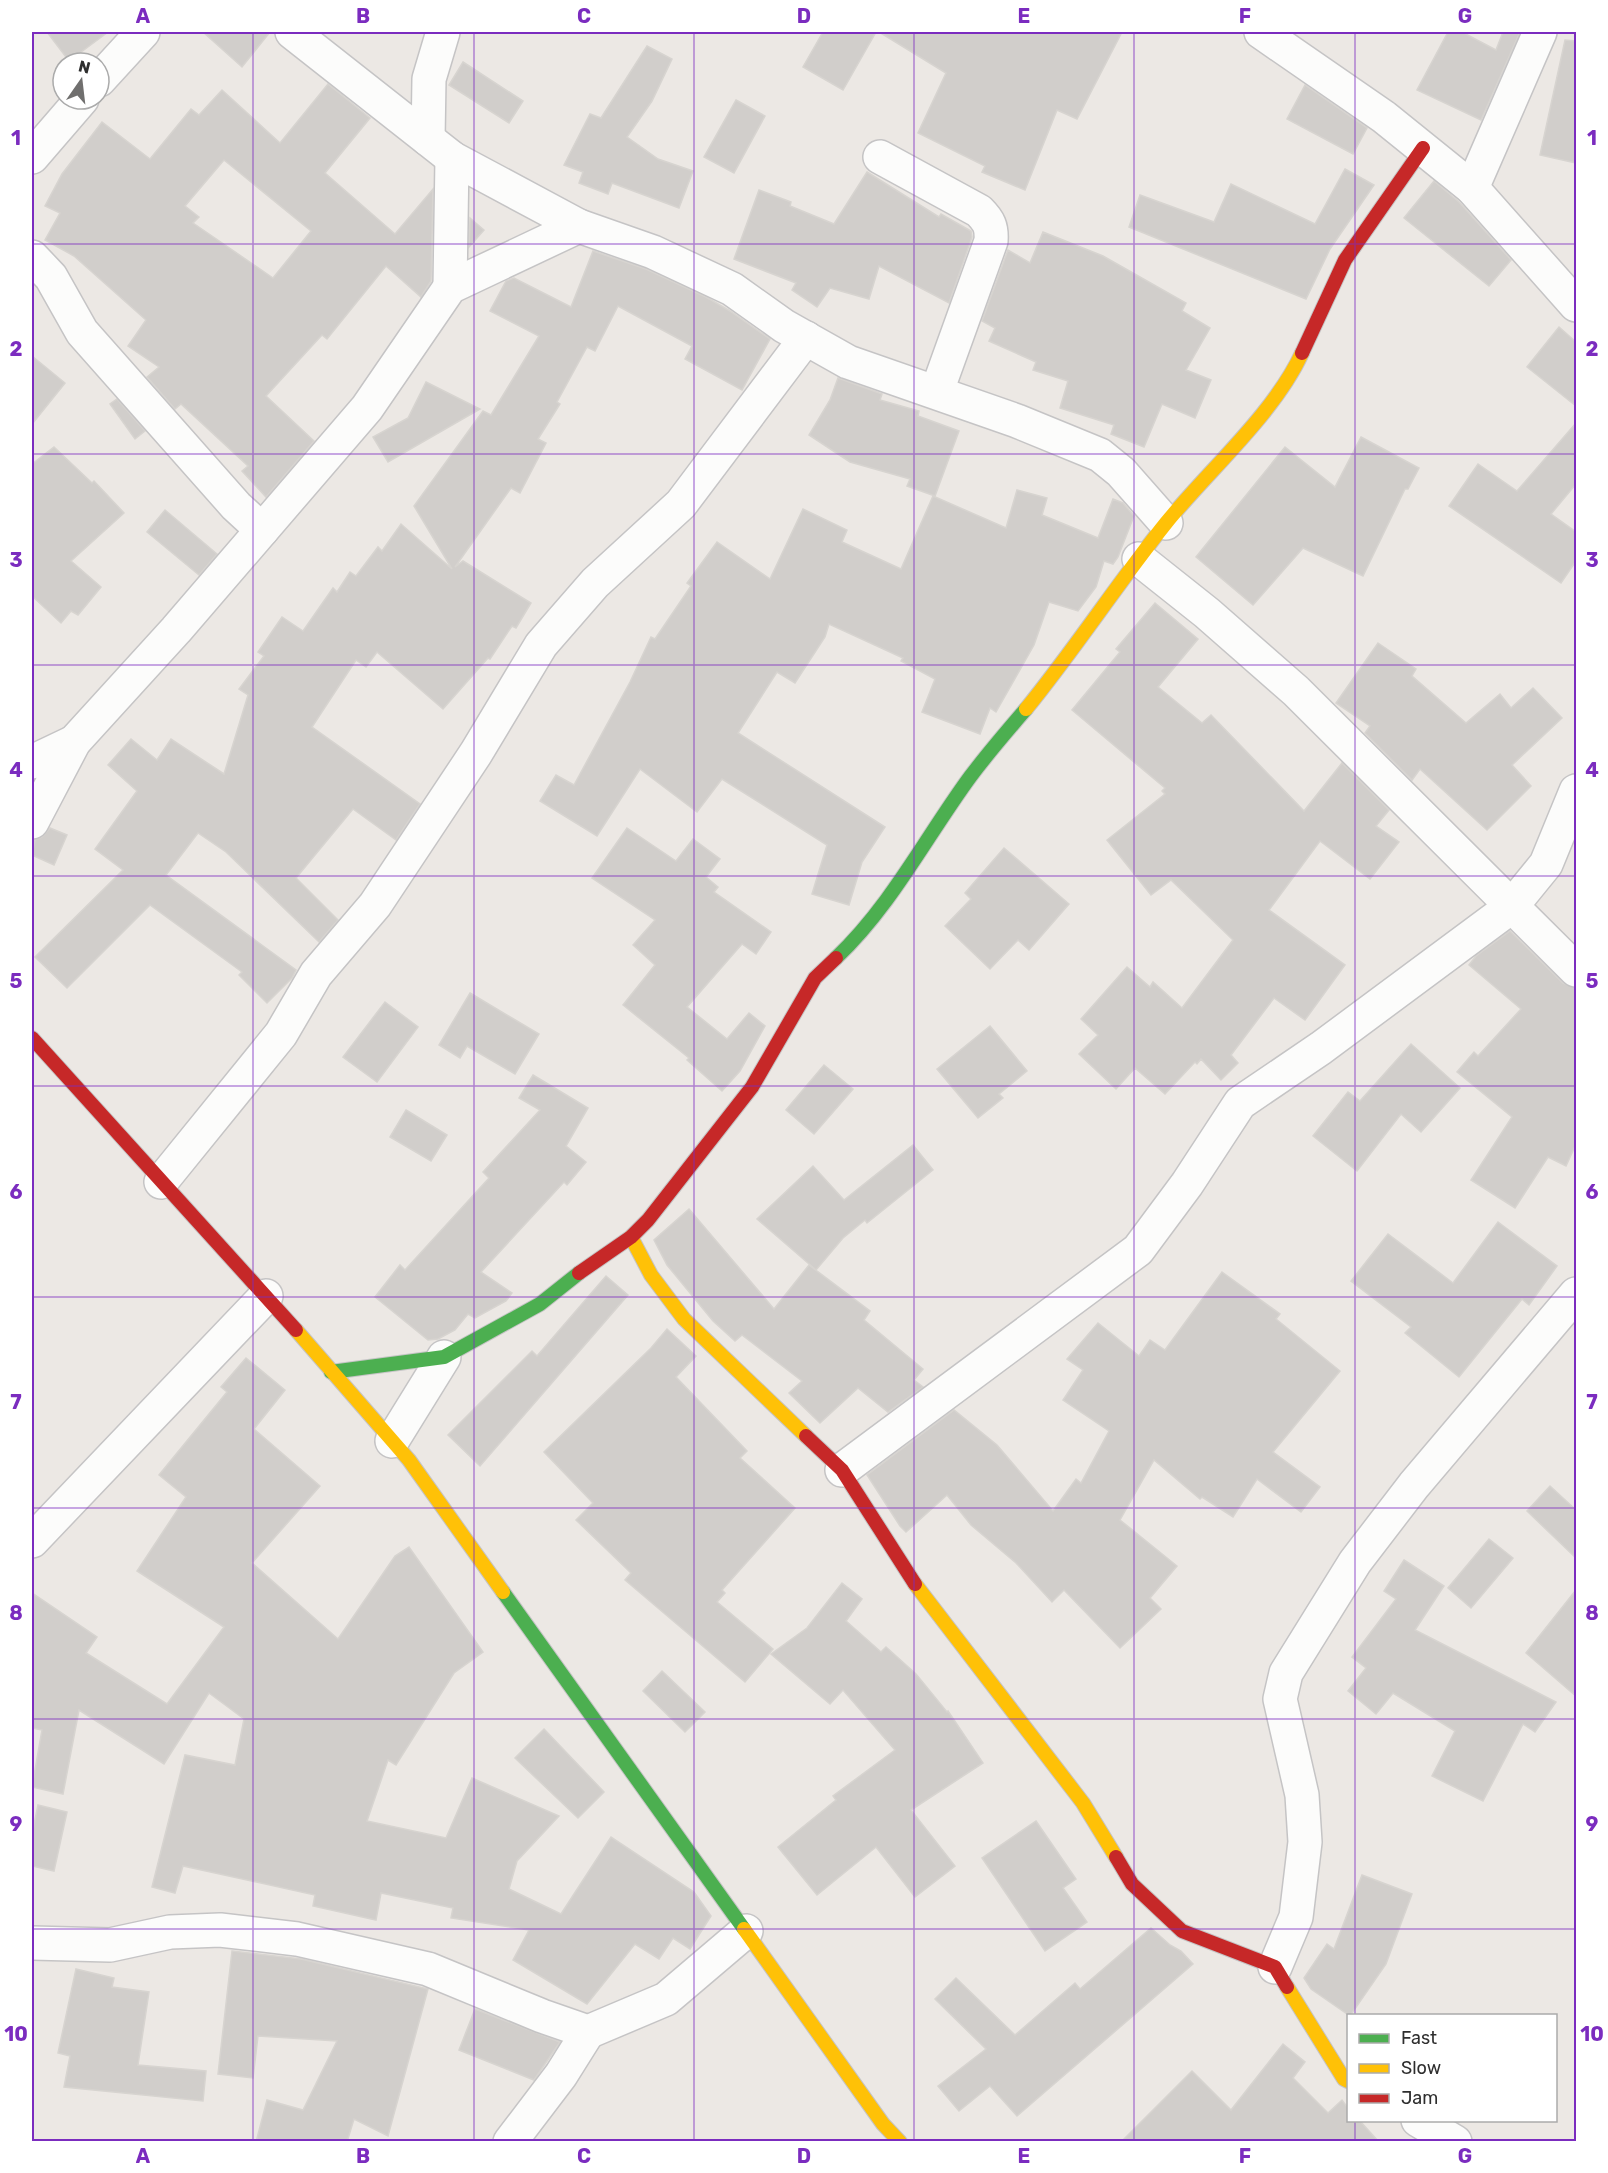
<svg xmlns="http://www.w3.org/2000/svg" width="1608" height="2173" font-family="Rubik,sans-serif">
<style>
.building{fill:#d1cecb;stroke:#d7d4d0;stroke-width:1.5;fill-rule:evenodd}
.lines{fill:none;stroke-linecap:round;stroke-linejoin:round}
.street-casing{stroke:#c5c4c5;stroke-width:36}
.fast-casing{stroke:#c5c4c5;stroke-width:16}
.slow-casing{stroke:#c5c4c5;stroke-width:16}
.jam-casing{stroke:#c5c4c5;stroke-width:16}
.street{stroke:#fcfcfb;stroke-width:33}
.fast{stroke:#4caf50;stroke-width:14}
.slow{stroke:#ffc107;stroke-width:14}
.jam{stroke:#c62828;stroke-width:14}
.grid{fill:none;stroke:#7b2cbf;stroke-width:1.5;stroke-opacity:0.55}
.neatline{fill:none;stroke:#7b2cbf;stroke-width:2}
.grid-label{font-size:20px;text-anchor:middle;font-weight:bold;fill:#7b2cbf}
</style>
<rect width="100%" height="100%" fill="#ece8e4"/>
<g class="building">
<polygon points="47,32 108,32 69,61"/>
<polygon points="203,32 270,32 242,67"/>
<polygon points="823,32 876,32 843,90 803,67"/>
<polygon points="879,32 1122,32 1077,119 1057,110 1025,190 982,172 985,166 918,133 946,73"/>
<polygon points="1448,32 1462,32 1496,50 1503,32 1520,32 1481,120 1417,90"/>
<polygon points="1565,40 1576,41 1576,163 1540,155"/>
<polygon points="647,46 672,59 652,101 627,137 658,159 693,171 679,208 612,183 608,194 579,183 583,172 564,165 590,114 601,118"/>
<polygon points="463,62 523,101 509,123 449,85"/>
<path d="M328 84 370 118 325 173 395 234 433 189 431 281 421 297 386 266 327 339 322 335 266 396 314 441 266 497 242 471 248 466 181 404 175 409 147 377 159 367 128 346 146 320 74 256 45 240 60 213 45 206 62 174 102 122 150 159 191 109 199 115 222 90 280 143ZM224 160 311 231 273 278 193 223 199 217 185 206Z"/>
<polygon points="1305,85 1367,128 1353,154 1287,119"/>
<polygon points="736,100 765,116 734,173 704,157"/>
<polygon points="1345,169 1374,185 1330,249 1306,299 1129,227 1140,195 1214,222 1231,184 1315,224"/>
<polygon points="867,172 939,217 941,214 971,231 972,237 949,303 879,266 869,299 830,288 817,307 792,290 796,283 734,259 759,190 791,202 790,206 834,224"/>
<polygon points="1434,181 1459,202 1511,260 1489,286 1404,218"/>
<polygon points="470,218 484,230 469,247"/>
<polygon points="1043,232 1103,256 1186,303 1182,311 1210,328 1186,370 1211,380 1195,418 1162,404 1144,447 1111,434 1114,425 1060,408 1068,381 1033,370 1036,362 989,341 995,328 982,321 1008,250 1030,263"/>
<polygon points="593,251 646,269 706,297 730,311 770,339 742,390 685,359 692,346 618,306 595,351 587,347 557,402 560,404 538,439 546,443 520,493 511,488 455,567 463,561 531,603 516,628 512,626 490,659 488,658 443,709 377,652 366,667 356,660 312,727 420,804 396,840 353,809 296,878 338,920 319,942 226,852 198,833 166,875 296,970 292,978 267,1003 239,975 242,972 150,905 67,988 35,957 123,870 95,849 137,791 108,765 131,739 157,760 171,739 224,774 248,695 239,689 264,656 258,652 282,617 303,631 333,588 337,592 350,572 356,576 378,547 382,551 401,524 452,569 414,506 483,411 491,415 539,336 490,311 506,281 514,278 571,307"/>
<polygon points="1559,327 1576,342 1576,406 1527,367"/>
<polygon points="32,356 65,383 32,424"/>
<polygon points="838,378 882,394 880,400 919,411 918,416 959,431 935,496 907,486 910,479 850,462 809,435 830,400"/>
<polygon points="426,382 480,409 388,462 373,437 408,418"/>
<polygon points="117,399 145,431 135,439 110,404"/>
<polygon points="1576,423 1576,484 1551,514 1576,532 1576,561 1561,583 1449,506 1478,464 1517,491"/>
<polygon points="1361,437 1419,468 1408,489 1405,489 1363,576 1303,548 1253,605 1196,557 1285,447 1335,487"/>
<polygon points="54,447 92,483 94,481 124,513 71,561 101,587 78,615 71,611 61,623 32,596 32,464"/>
<polygon points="1017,490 1047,498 1042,515 1098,538 1113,499 1123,503 1134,516 1118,557 1113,564 1104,561 1096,587 1078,611 1049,602 1034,645 996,712 990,708 980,734 922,712 935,679 901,661 903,658 829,624 825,637 795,683 777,672 738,733 885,827 862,862 849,905 812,894 827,845 722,779 697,812 640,769 597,836 540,801 556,775 574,785 630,682 651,637 655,639 691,586 687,583 717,542 770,579 803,509 847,530 842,542 901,569 933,496 1006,528"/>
<polygon points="165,510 217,554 199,575 147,532"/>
<polygon points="1155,603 1198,639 1158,687 1202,723 1211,715 1304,811 1342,763 1389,810 1376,826 1399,842 1370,879 1320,841 1269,910 1345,965 1305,1020 1274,998 1231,1055 1238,1063 1221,1080 1201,1059 1197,1064 1195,1062 1165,1094 1135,1068 1116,1089 1079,1054 1098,1035 1081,1019 1127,967 1150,987 1153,982 1182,1008 1233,940 1171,880 1151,895 1107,840 1165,794 1162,791 1165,788 1072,710 1120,652 1116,649"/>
<polygon points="1378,643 1416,669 1412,676 1466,723 1500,694 1511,708 1533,688 1562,718 1512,765 1531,786 1487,830 1420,769 1412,780 1365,733 1370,726 1336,703"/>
<polygon points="50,828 67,835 54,865 32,855 35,840 42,837"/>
<polygon points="627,828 676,861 693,839 720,859 706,877 718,887 714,892 771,932 756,954 742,944 687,1007 727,1039 749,1013 765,1026 740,1071 722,1091 687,1060 689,1058 623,1005 655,965 633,945 655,920 592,878"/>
<polygon points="1004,848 1069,904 1029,950 1018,940 990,969 945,926 971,899 965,893"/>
<polygon points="1510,931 1563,983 1576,988 1576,1144 1566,1166 1548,1157 1515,1208 1471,1180 1512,1117 1457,1072 1474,1052 1478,1056 1521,1009 1469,965 1476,956"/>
<polygon points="470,993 539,1034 515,1074 467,1046 460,1058 439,1045"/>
<polygon points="385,1002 418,1027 377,1082 343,1057"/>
<polygon points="990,1026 1027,1071 999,1094 1003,1098 978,1118 937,1069"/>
<polygon points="1411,1044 1460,1088 1421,1132 1401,1114 1357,1171 1313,1136 1348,1092 1360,1101"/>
<polygon points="824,1065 853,1089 814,1134 786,1110"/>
<polygon points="533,1075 588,1108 566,1146 586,1162 567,1185 564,1182 481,1272 512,1293 506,1301 475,1318 468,1314 455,1330 438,1339 428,1340 375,1297 400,1265 405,1270 489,1178 483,1172 540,1110 519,1098"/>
<polygon points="406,1110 447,1135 431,1161 390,1137"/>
<polygon points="913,1145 933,1170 867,1223 865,1220 843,1238 816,1270 757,1219 813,1166 844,1200"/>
<polygon points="689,1209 774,1309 809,1265 870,1311 864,1320 923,1369 914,1380 923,1387 888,1412 858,1388 820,1423 789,1393 802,1381 742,1335 735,1341 713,1321 667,1265 654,1240"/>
<polygon points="1498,1222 1557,1266 1529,1305 1522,1299 1459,1377 1405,1333 1411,1327 1351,1281 1388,1234 1453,1283"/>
<polygon points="1222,1272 1280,1314 1276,1319 1340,1371 1273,1452 1320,1487 1301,1512 1257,1479 1233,1517 1202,1497 1200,1499 1154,1460 1120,1520 1177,1566 1150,1598 1161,1609 1120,1648 1064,1590 1052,1602 1016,1563 971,1525 947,1495 906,1532 900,1526 867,1475 954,1410 997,1445 1053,1511 1076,1479 1081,1483 1109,1431 1063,1400 1083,1370 1067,1359 1098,1323 1139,1356 1150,1340 1165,1350"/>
<polygon points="606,1276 628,1295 480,1466 448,1435 532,1351 537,1356"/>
<polygon points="667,1329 696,1356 676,1377 747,1451 740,1458 795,1508 722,1590 725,1593 717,1602 773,1649 745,1682 625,1580 631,1573 576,1520 593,1503 544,1452 651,1348"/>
<polygon points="246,1358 285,1390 254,1429 320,1486 252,1563 338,1639 395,1556 409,1547 483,1652 454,1673 396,1765 388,1760 367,1821 446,1838 472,1778 559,1816 517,1861 509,1889 561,1914 611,1837 694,1892 711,1916 690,1949 673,1938 659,1959 635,1944 587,2004 513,1960 529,1930 451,1918 453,1908 381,1893 376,1920 313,1906 315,1895 183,1866 175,1893 152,1887 185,1755 235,1765 244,1719 209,1693 164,1764 79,1710 63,1794 32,1787 42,1730 32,1728 32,1593 97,1637 86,1653 167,1704 224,1627 137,1571 186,1497 159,1475 227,1392 221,1387"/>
<polygon points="1550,1486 1576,1510 1576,1558 1527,1511"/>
<polygon points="1489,1539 1513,1558 1471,1608 1448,1588"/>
<polygon points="1404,1560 1444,1586 1415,1630 1556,1702 1535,1732 1523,1724 1483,1801 1432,1776 1455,1731 1393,1693 1376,1714 1348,1691 1366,1668 1352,1657 1396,1599 1384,1591"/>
<polygon points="842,1583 862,1599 846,1621 881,1652 886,1647 916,1674 947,1712 948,1711 983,1763 911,1810 955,1866 915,1897 876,1847 817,1895 778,1847 836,1800 833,1796 895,1750 843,1690 830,1704 771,1654 807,1628"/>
<polygon points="1576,1590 1576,1696 1526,1653"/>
<polygon points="662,1671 705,1712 685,1732 643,1691"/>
<polygon points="544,1729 604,1792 578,1818 515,1758"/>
<polygon points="38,1805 67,1812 54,1871 32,1866 32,1834"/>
<polygon points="1036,1821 1076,1879 1063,1888 1087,1922 1045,1951 982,1858"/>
<polygon points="1362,1875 1412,1894 1386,1964 1350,2016 1311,1989 1304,1978 1327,1944 1334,1949"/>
<polygon points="1151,1928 1170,1945 1181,1951 1193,1964 1017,2116 990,2086 959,2111 938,2086 986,2049 935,1999 956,1978 1015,2035 1075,1983 1080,1989"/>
<polygon points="232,1951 301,1959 428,1989 388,2136 354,2119 347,2142 256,2142 267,2100 303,2110 337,2041 258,2036 253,2078 218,2074"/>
<polygon points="76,1969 114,1978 112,1987 149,1992 138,2065 206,2071 203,2101 64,2087 70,2056 58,2053"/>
<polygon points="475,2009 560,2042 534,2080 459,2050"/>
<polygon points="1283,2044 1305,2062 1293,2078 1328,2113 1342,2100 1348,2108 1348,2121 1360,2121 1379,2142 1121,2142 1192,2071 1231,2110"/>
</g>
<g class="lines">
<g class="street-casing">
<g id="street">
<polyline points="292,32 452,158 579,226 653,252 732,289 784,326 848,362 1017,421 1100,455 1121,472 1166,523"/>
<polyline points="1261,32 1384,117 1472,188 1576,305"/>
<polyline points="99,80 143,32"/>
<polyline points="428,139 429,79 443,32"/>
<polyline points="32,157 82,99"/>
<path d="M880 157 979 211C989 221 992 227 991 241L937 391"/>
<polyline points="1472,188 1540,32"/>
<polyline points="32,257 51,277 82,332 236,506 262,530"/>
<polyline points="450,287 452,158"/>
<polyline points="1139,559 1207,613 1296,691 1576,970"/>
<polyline points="32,762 74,742"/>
<polyline points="32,822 74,742 176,630 367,408 450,287 579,226"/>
<polyline points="161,1182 281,1034 316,974 375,905 476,753 541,645 595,583 681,504 806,338"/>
<polyline points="392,1441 444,1357"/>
<polyline points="842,1470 1138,1250 1187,1184 1240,1103 1321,1048 1511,907 1546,864 1576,791"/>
<polyline points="32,1541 266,1296"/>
<polyline points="32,1943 110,1945 170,1932 220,1930 297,1939 428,1969 542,2016 588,2032 666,1999 746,1931"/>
<polyline points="1275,1967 1296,1917 1305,1842 1302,1795 1280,1699 1286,1673 1355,1562 1414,1485 1576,1294"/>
<polyline points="1418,2120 1455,2142"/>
<polyline points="510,2142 561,2075 588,2032"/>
</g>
</g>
<g class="fast-casing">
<g id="fast">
<path d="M836 958C891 906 926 837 970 777 988 753 1007 731 1026 709"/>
<polyline points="331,1372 444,1357 540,1304 579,1273"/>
<polyline points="503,1592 744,1929"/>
</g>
</g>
<g class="slow-casing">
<g id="slow">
<path d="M1026 709C1075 649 1117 584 1166 523 1208 471 1274 414 1302 353"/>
<polyline points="631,1237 651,1275 684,1319 806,1436"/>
<polyline points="296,1330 409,1460 503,1592"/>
<polyline points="915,1584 1083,1803 1116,1857"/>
<polyline points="744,1929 883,2124 900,2142"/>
<polyline points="1287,1987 1344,2079 1348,2081"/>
</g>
</g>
<g class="jam-casing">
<g id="jam">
<polyline points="1302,353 1345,260 1423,148"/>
<polyline points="32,1038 296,1330"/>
<polyline points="579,1273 631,1237 648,1220 752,1087 815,978 836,958"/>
<polyline points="806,1436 842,1470 915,1584"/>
<polyline points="1116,1857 1132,1884 1182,1931 1275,1967 1287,1987"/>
</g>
</g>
<use href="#street" class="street"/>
<use href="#fast" class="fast"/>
<use href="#slow" class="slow"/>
<use href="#jam" class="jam"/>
</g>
<path class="grid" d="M253 32V2142M474 32V2142M694 32V2142M914 32V2142M1134 32V2142M1355 32V2016M32 244H1576M32 454H1576M32 665H1576M32 876H1576M32 1086H1576M32 1297H1576M32 1508H1576M32 1719H1576M32 1929H1576M1355 2120V2142"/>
<rect width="1608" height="2173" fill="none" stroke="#ffffff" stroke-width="66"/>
<rect x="1347" y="2014" width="210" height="108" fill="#ffffff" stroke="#ababab" stroke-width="1.5"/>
<rect x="1359" y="2034" width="30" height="9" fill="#4caf50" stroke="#ababab" stroke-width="1.5"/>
<text x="1401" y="2044" font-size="18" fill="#2e2e2e">Fast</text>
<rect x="1359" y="2064" width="30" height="9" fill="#ffc107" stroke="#ababab" stroke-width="1.5"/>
<text x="1401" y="2074" font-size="18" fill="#2e2e2e">Slow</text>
<rect x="1359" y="2094" width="30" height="9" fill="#c62828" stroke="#ababab" stroke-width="1.5"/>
<text x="1401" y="2104" font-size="18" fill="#2e2e2e">Jam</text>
<g transform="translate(81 81) rotate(14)"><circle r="28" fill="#ffffff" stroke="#ababab" stroke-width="1.5"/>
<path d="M0-4.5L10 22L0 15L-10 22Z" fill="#706f6e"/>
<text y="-9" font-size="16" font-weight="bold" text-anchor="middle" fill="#2e2e2e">N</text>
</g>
<rect x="33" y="33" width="1542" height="2107" class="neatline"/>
<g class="grid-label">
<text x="143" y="23">A</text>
<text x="363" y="23">B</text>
<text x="584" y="23">C</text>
<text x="804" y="23">D</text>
<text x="1024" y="23">E</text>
<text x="1245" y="23">F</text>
<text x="1465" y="23">G</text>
<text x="16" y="145">1</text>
<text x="1592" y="145">1</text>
<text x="16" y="356">2</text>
<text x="1592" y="356">2</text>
<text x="16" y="567">3</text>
<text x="1592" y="567">3</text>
<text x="16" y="777">4</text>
<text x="1592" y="777">4</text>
<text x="16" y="988">5</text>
<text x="1592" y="988">5</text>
<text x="16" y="1199">6</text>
<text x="1592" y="1199">6</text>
<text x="16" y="1409">7</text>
<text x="1592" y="1409">7</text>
<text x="16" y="1620">8</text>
<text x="1592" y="1620">8</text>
<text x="16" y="1831">9</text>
<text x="1592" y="1831">9</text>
<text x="16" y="2041">10</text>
<text x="1592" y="2041">10</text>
<text x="143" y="2163">A</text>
<text x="363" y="2163">B</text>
<text x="584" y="2163">C</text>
<text x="804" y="2163">D</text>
<text x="1024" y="2163">E</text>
<text x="1245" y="2163">F</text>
<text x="1465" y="2163">G</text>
</g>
</svg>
